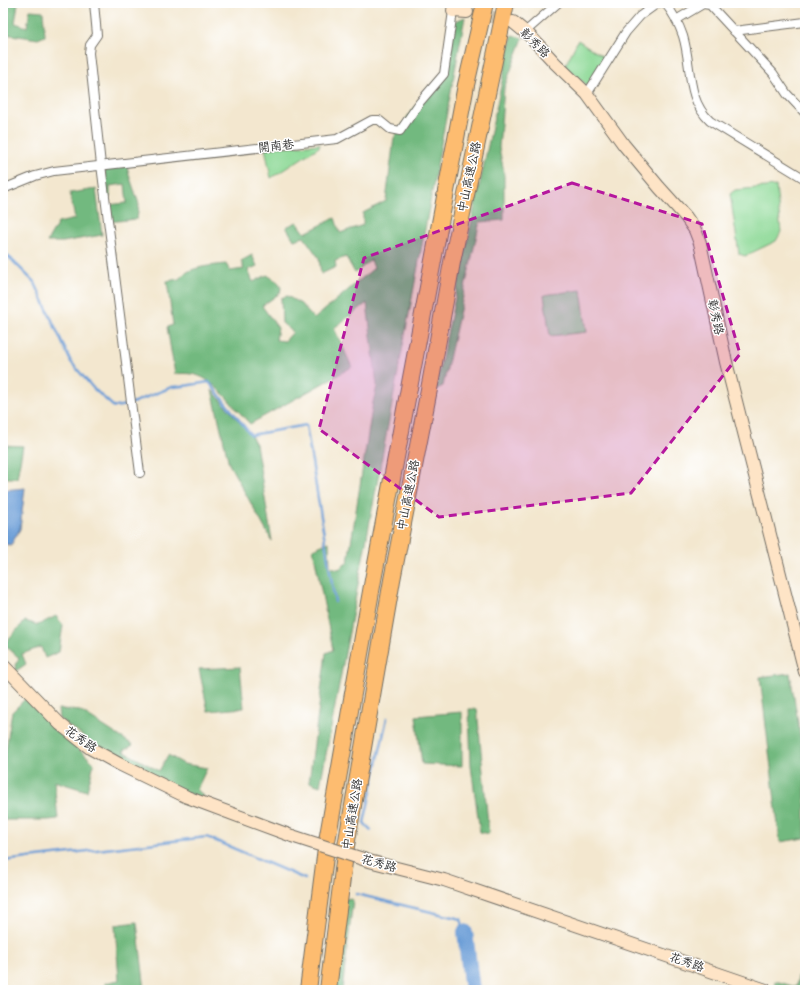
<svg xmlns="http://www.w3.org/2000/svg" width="808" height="993" font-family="'Playpen Sans','LXGW WenKai TC',sans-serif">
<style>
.green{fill:#8dd996;stroke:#5c8260}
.forest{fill:#72b97f;stroke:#4e7255}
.water{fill:#6c9ed7;stroke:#4c6481}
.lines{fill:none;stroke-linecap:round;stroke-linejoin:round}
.stream{stroke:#6c9ed7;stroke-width:2.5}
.river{stroke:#6c9ed7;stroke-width:16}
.secondary-tunnel{stroke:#cbc1ae;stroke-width:12;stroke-dasharray:12 6;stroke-linecap:butt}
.street-casing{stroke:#716d64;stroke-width:10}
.secondary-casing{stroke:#716d64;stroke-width:14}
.highway-casing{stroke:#716d64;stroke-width:18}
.street{stroke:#fff;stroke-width:8}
.secondary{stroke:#fee4c6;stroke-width:12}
.highway{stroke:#fdbc70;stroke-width:16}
.secondary-bridge-casing{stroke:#716d64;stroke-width:14;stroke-linecap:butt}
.secondary-bridge{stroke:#fee4c6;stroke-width:12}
.marked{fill:#b5179e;fill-opacity:0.2;stroke:#b5179e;stroke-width:3;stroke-dasharray:8 5;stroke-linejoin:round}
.labels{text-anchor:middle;stroke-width:3;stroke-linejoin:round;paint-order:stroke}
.street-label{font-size:12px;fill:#2b2b2b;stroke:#fff}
</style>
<rect width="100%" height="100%" fill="#fff"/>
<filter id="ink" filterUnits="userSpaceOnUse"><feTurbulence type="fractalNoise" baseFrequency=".025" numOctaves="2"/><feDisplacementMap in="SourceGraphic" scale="8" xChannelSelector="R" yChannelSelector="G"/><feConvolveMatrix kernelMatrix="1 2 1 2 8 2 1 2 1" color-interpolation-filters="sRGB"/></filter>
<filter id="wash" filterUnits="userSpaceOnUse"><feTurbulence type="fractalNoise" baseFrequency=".012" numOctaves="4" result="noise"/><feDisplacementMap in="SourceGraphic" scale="16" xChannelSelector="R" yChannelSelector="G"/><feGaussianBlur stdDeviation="0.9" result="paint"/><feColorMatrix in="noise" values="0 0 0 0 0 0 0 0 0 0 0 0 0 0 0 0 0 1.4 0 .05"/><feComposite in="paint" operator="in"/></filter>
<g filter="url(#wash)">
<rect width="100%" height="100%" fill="#f3e7cf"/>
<g class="green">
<polygon points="578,40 606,59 589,87 565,66"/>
<polygon points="320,144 319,147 271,178 265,148"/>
<polygon points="776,186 781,232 776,241 745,256 739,254 730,194 735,190"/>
<polygon points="581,290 587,332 550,336 544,295"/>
</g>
<g class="forest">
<polygon points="3,3 18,3 15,23 27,27 30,10 43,11 45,36 38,39 5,34 6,29 3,28"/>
<path d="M465 17 320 786 309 782 326 653 333 650 313 549 329 542 330 567 339 569 348 562 373 402 377 386 367 303 334 328 352 367 250 424C242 415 234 407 227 398 210 381 201 371 175 374L167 327 173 325 167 281 179 279C189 266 211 266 226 264L230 271 244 269 241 261 252 255 257 266 248 270 253 282 267 275 278 282 281 288 280 293 262 306 278 328 276 340 285 341 293 332 282 323 281 298 287 296 301 304 314 319 374 268 371 260 355 273 346 257 335 261 336 267 321 274 319 258 304 237 294 240 286 227 297 222 305 233 335 218 340 233 363 225V213L386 201 394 138 410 113 444 73 453 22Z"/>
<polygon points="512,35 523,38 504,88 499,148 504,172 504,220 480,222 479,225 443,386 435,390"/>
<polygon points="127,166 129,175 139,204 137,219 108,222 106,205 127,203 125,184 110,186 110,197 105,198 105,168"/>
<polygon points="96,189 102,235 63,242 47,242 58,223 75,219 70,193"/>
<polygon points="212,390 250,434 256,444 272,541 229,464"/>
<polygon points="3,445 23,446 17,478 3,478"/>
<polygon points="56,616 63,625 59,652 45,658 41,647 22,654 26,664 16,671 15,665 19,658 4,644 25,621 38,625"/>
<polygon points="240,667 244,708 208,711 199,669"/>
<polygon points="790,673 805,766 805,838 780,842 760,677"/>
<polygon points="25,699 94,763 87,791 54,781 58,819 48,820 3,820 3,768 10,724 12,712"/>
<polygon points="58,709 80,711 133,745 123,751 159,771 168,755 184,764 207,768 197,789 203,796 199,799 127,767 59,719"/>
<polygon points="469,709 477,709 489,834 480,832 471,766"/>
<polygon points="462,712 462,766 422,764 416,716"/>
<polygon points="345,898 353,900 342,990 334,990"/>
<polygon points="137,922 145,990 106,990 105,983 119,980 115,925"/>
<polygon points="800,968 805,969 805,990 774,990 775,981 796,987"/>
</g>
<polygon class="water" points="25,488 20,529 11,545 3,544 3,490"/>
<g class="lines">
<g class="stream">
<polyline points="3,251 35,283 71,362 93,388 114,407 127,405 172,387 184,386 209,382 251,435 306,425 335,602"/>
<polyline points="371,830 364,823 387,718"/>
<polyline points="3,861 207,837 305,879"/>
<polyline points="356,894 461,919 465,932"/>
</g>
<polyline class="river" points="465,932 472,990"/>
</g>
</g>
<g filter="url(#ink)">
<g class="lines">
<polyline class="secondary-tunnel" points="474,13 510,21"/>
<g class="street-casing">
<g id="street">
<polyline points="94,3 97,35 90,45 89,53 101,165 140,473"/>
<path d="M665 3C673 13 679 24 683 36 692 65 686 99 710 121L805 179"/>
<polyline points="676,20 703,4 710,5 773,73 787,94 805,113"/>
<polyline points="734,31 805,22"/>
<polyline points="525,32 558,3"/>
<polyline points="587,94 626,32 640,16 658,3"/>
<polyline points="3,189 35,176 54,171 337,139 372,120 379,120 390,129 400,131 420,102 444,74 453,11"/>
</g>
</g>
<g class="secondary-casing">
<g id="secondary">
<polyline points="454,3 453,11 467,12"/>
<polyline points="513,22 530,36 555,63 587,94 624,145 659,187 686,217 695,230 700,243 726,362 805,672"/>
<polyline points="3,665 60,724 90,748 119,764 187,797 292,836"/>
<polyline points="369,861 444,880 766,990"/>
</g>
</g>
<g class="highway-casing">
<g id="highway">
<polyline points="308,990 327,841 373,580 466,85 485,3"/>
<polyline points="328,990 346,846 392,580 431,379 452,262 506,3"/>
</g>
</g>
<use href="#street" class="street"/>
<use href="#secondary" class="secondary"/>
<use href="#highway" class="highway"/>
<g class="secondary-bridge-casing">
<polyline id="secondary-bridge" points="292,836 369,861"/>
</g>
<use href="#secondary-bridge" class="secondary-bridge"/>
</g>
</g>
<path class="marked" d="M572 183 702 224 740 354 631 493 439 517 319 429 364 258Z"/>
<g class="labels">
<g class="street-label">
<text transform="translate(535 43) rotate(45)" y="4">彰秀路</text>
<text transform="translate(276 146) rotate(-6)" y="4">開南巷</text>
<text transform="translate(469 177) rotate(-78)" y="4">中山高速公路</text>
<text transform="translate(716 317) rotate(78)" y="4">彰秀路</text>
<text transform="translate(408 495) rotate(-79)" y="4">中山高速公路</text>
<text transform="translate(81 739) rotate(36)" y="4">花秀路</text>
<text transform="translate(352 814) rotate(-81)" y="4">中山高速公路</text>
<text transform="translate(379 863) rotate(16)" y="4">花秀路</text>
<text transform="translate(687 962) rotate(19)" y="4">花秀路</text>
</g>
</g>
<rect width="808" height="993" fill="none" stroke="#fff" stroke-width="16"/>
</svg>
